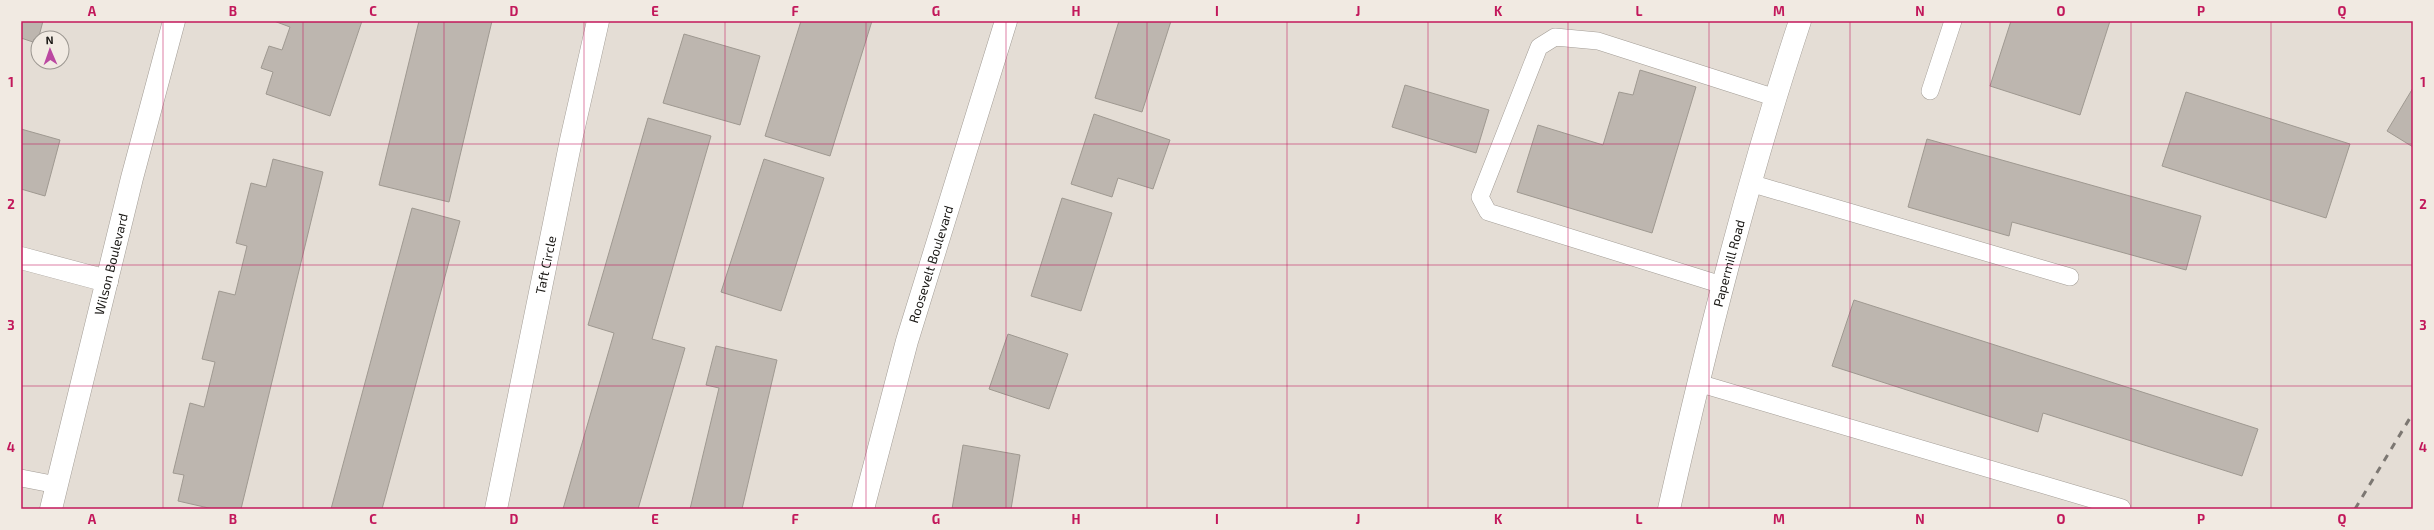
<svg xmlns="http://www.w3.org/2000/svg" width="2434" height="530" font-family="'Exo 2',sans-serif">
<style>
.building{fill:#bdb6af;stroke:#9f9991}
.lines{fill:none;stroke-linecap:round;stroke-linejoin:round}
.lane-casing{stroke:#a39d96;stroke-width:18}
.street-casing{stroke:#a39d96;stroke-width:23}
.secondary-casing{stroke:#a39d96;stroke-width:23}
.lane{stroke:#fff;stroke-width:17}
.street{stroke:#fff;stroke-width:22}
.secondary{stroke:#fff;stroke-width:22}
.rail{stroke:#7c7772;stroke-width:3;stroke-dasharray:7 7;stroke-linecap:butt}
.grid{fill:none;stroke:#c2185b;stroke-width:1;stroke-opacity:0.55}
.labels{text-anchor:middle;stroke-width:3.5;stroke-linejoin:round;paint-order:stroke}
.street-label{font-size:13px;fill:#1b1916;stroke:#f1eae2}
.neatline{fill:none;stroke:#c2185b;stroke-width:1.5}
.grid-label{font-size:13px;text-anchor:middle;font-weight:bold;fill:#c2185b}
</style>
<rect width="100%" height="100%" fill="#e4ddd5"/>
<g class="building">
<polygon points="21,21 43,21 38,40 34,39 33,42 21,38"/>
<polygon points="274,21 362,21 330,116 266,94 273,72 261,68 269,46 282,50 290,27"/>
<polygon points="419,21 492,21 449,202 379,185"/>
<polygon points="801,21 872,21 830,156 765,136"/>
<polygon points="1119,21 1171,21 1142,112 1095,98"/>
<polygon points="2011,21 2110,21 2080,115 1990,86"/>
<polygon points="684,34 760,56 740,125 663,103"/>
<polygon points="1640,70 1696,87 1652,233 1517,192 1538,125 1603,145 1619,92 1633,95"/>
<polygon points="1405,85 1489,110 1476,153 1392,127"/>
<polygon points="2413,88 2413,147 2387,131"/>
<polygon points="2186,92 2350,144 2326,218 2162,166"/>
<polygon points="1094,114 1170,140 1153,189 1118,178 1112,197 1071,184"/>
<polygon points="648,118 711,136 652,339 685,348 638,509 563,509 614,333 588,325"/>
<polygon points="21,129 60,140 45,196 21,189"/>
<polygon points="1927,139 2201,216 2186,270 2012,222 2009,236 1908,207"/>
<polygon points="273,159 323,172 241,509 213,509 178,501 184,475 173,473 190,403 204,407 215,362 202,359 219,291 235,295 247,246 236,243 251,183 266,187"/>
<polygon points="764,159 824,178 781,311 721,292"/>
<polygon points="1062,198 1112,213 1081,311 1031,296"/>
<polygon points="412,208 460,221 382,509 331,509"/>
<polygon points="1854,300 2258,429 2242,476 2043,413 2038,432 1832,366"/>
<polygon points="1008,334 1068,354 1049,409 989,389"/>
<polygon points="716,346 777,360 742,509 690,509 719,388 706,385"/>
<polygon points="963,445 1020,455 1011,509 952,509"/>
</g>
<g class="lines">
<g class="lane-casing">
<g id="lane">
<polyline points="1930,91 1953,21"/>
<polyline points="1750,183 2070,277"/>
<polyline points="1722,285 1488,212 1480,197 1539,47 1555,37 1598,41 1776,98"/>
<polyline points="1698,383 2122,508"/>
<polyline points="21,478 57,485"/>
</g>
</g>
<g class="street-casing">
<g id="street">
<polyline points="21,258 107,281"/>
<path id="s1" d="M51 509 132 178 174 21"/>
<path id="s2" d="M496 509 571 140 598 21"/>
<path id="s3" d="M863 509 907 341 1006 21"/>
</g>
</g>
<g class="secondary-casing">
<g id="secondary">
<path id="s4" d="M1669 509C1706 345 1747 181 1800 21"/>
</g>
</g>
<use href="#lane" class="lane"/>
<use href="#street" class="street"/>
<use href="#secondary" class="secondary"/>
<polyline class="rail" points="2355,509 2413,413"/>
</g>
<path class="grid" d="M163 21V509M303 21V509M444 21V509M584 21V509M725 21V509M866 21V509M1006 21V509M1147 21V509M1287 21V509M1428 21V509M1568 21V509M1709 21V509M1850 21V509M1990 21V509M2131 21V509M2271 21V509M21 144H2413M21 265H2413M21 386H2413"/>
<g class="labels">
<g class="street-label">
<text dy="5" stroke="none"><textPath href="#s4" startOffset="253">Papermill Road</textPath></text>
<text dy="5" stroke="none"><textPath href="#s3" startOffset="254">Roosevelt Boulevard</textPath></text>
<text dy="5" stroke="none"><textPath href="#s1" startOffset="252">Wilson Boulevard</textPath></text>
<text dy="5" stroke="none"><textPath href="#s2" startOffset="249">Taft Circle</textPath></text>
</g>
</g>
<rect width="2434" height="530" fill="none" stroke="#f1eae2" stroke-width="44"/>
<g transform="translate(50 50) rotate(358)"><circle r="19" fill="#f1eae2" stroke="#9b9690"/>
<path d="M0-3L7 15L0 10L-7 15Z" fill="#bb48a1"/>
<text y="-6" font-size="11" font-weight="bold" text-anchor="middle" fill="#1b1916">N</text>
</g>
<rect x="22" y="22" width="2390" height="486" class="neatline"/>
<g class="grid-label">
<text x="92" y="16">A</text>
<text x="233" y="16">B</text>
<text x="373" y="16">C</text>
<text x="514" y="16">D</text>
<text x="655" y="16">E</text>
<text x="795" y="16">F</text>
<text x="936" y="16">G</text>
<text x="1076" y="16">H</text>
<text x="1217" y="16">I</text>
<text x="1358" y="16">J</text>
<text x="1498" y="16">K</text>
<text x="1639" y="16">L</text>
<text x="1779" y="16">M</text>
<text x="1920" y="16">N</text>
<text x="2061" y="16">O</text>
<text x="2201" y="16">P</text>
<text x="2342" y="16">Q</text>
<text x="11" y="87">1</text>
<text x="2423" y="87">1</text>
<text x="11" y="209">2</text>
<text x="2423" y="209">2</text>
<text x="11" y="330">3</text>
<text x="2423" y="330">3</text>
<text x="11" y="452">4</text>
<text x="2423" y="452">4</text>
<text x="92" y="524">A</text>
<text x="233" y="524">B</text>
<text x="373" y="524">C</text>
<text x="514" y="524">D</text>
<text x="655" y="524">E</text>
<text x="795" y="524">F</text>
<text x="936" y="524">G</text>
<text x="1076" y="524">H</text>
<text x="1217" y="524">I</text>
<text x="1358" y="524">J</text>
<text x="1498" y="524">K</text>
<text x="1639" y="524">L</text>
<text x="1779" y="524">M</text>
<text x="1920" y="524">N</text>
<text x="2061" y="524">O</text>
<text x="2201" y="524">P</text>
<text x="2342" y="524">Q</text>
</g>
</svg>
